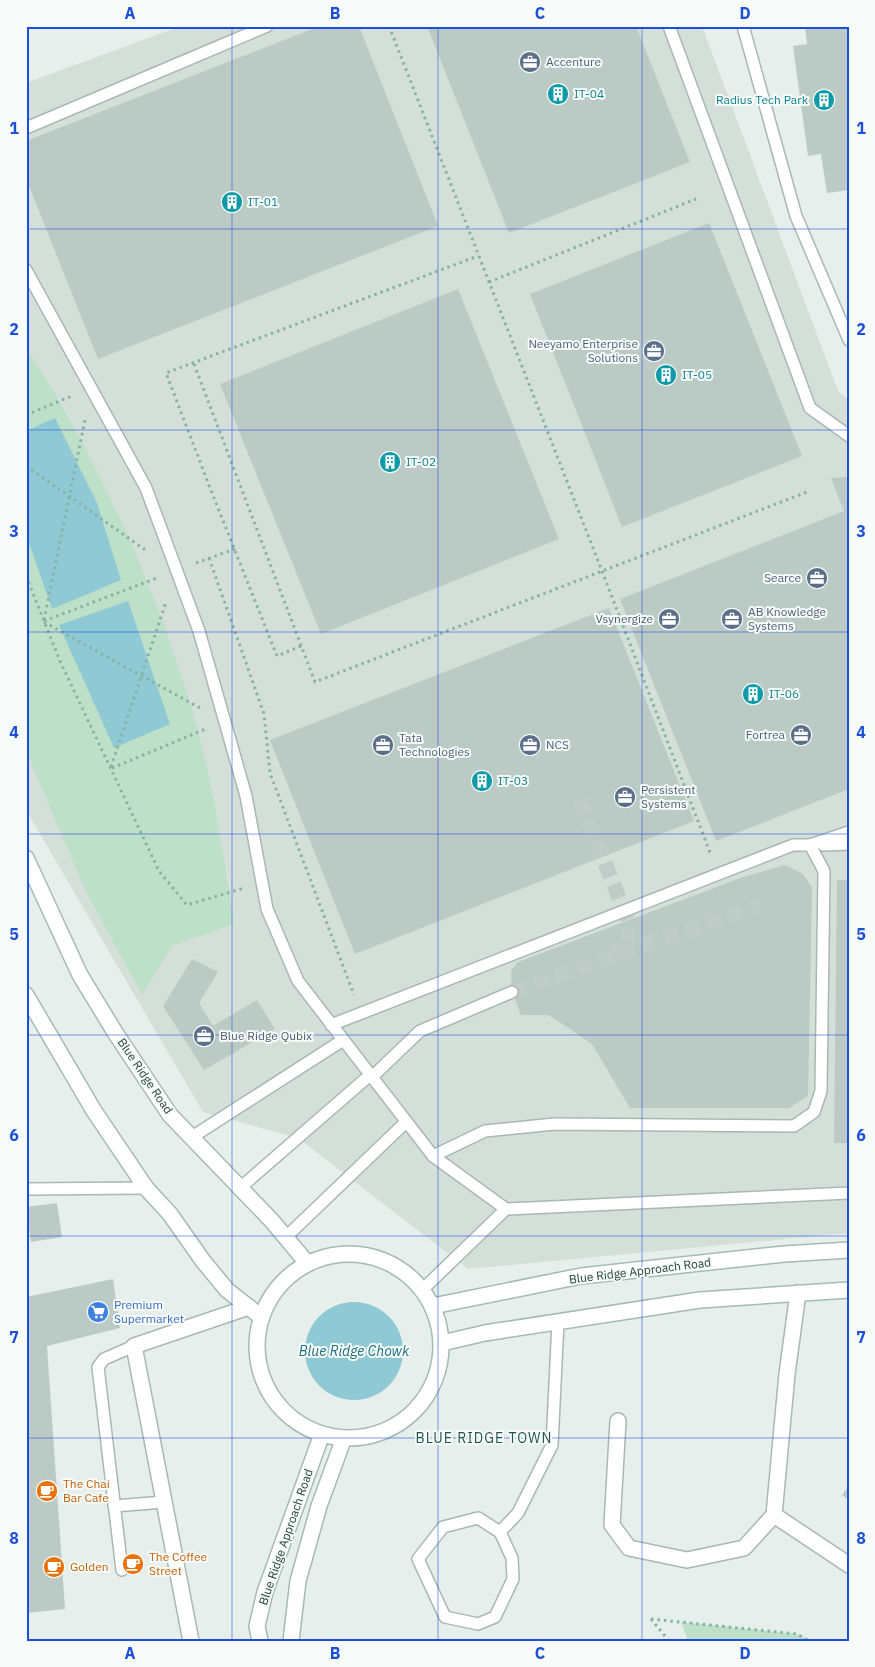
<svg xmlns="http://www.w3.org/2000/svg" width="875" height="1667" font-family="'IBM Plex Sans',sans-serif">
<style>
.built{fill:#d4dfda}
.green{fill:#bfe0c8}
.water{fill:#8ec9d4}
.building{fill:#bbcac4}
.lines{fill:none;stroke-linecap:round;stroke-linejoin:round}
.street-tunnel{stroke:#bfccc8;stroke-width:15;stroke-dasharray:15 8;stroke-linecap:butt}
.lane-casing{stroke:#a8b8b2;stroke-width:14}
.street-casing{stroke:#a8b8b2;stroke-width:18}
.secondary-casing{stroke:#a4bbb3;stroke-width:18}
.path{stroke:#86b3a5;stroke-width:3;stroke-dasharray:2.5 4;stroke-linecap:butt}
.lane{stroke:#fff;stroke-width:11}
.street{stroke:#fff;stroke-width:15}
.secondary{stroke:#fff;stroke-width:15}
.grid{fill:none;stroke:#1d4ed8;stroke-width:1;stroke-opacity:0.55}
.labels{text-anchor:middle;stroke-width:4;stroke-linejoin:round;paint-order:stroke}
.service-label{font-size:12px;fill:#4e5e75;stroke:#f7fbf9;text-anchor:start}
.culture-label{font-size:12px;fill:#0d838f;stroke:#f7fbf9;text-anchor:start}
.street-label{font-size:12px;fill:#24423a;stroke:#f7fbf9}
.shop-label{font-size:12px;fill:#366cbe;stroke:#f7fbf9;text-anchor:start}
.food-label{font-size:12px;fill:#c56008;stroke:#f7fbf9;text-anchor:start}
.water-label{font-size:14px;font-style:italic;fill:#1c6f80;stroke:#f7fbf9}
.neighbourhood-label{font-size:14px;letter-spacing:1px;fill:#1f5548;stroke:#f7fbf9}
.neatline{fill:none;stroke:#1d4ed8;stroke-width:2}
.grid-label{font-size:16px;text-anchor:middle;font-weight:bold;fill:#1d4ed8}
</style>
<rect width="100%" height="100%" fill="#e6efeb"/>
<polygon class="built" points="181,26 702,26 838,391 849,400 849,1233 468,1269 298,1138 203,1112 26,810 26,83"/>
<g class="green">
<path d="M26 347C102 465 162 599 199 734 215 796 224 860 234 924L172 946 142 995 86 892 26 751Z"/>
<polygon points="681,1622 797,1634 812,1641 688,1641"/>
</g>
<g class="water">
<polygon points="55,418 97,503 121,580 52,609 26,534 26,431"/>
<polygon points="128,601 170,724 114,748 59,625"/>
<circle cx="354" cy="1351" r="49"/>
</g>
<g class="building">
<polygon points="320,26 359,26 438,226 98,359 26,178 26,141"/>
<polygon points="427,26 636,26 690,162 509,233"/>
<polygon points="805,26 849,26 849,190 827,193 821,154 808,156 793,46 807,44"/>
<polygon points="709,223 802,456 622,527 530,294"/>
<polygon points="458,289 559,539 321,634 220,384"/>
<polygon points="849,477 849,789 716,841 620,599 844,511 831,478"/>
<polygon points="609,608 694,821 355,954 270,740"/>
<polygon points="785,865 803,874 812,888 808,1096 789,1108 630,1108 592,1044 549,1015 521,1015 512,992 511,971 518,962 743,877"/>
<polygon points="837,880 849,880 849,1143 834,1143"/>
<polygon points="192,959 218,972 199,1003 213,1026 257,1000 275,1029 204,1070 163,1006"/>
<polygon points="57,1203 62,1237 31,1242 26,1207"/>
<polygon points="113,1279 120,1328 47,1346 65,1609 26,1613 26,1297"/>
<polygon points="849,1486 849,1500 842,1495"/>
</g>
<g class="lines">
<g class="street-tunnel">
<polyline points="579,799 628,920 628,941 616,954"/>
<polyline points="512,992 759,905"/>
</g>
<g class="lane-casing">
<g id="lane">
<polyline points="669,26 810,408 849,436"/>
<polyline points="743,26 796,216 849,340"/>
<polyline points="26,128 267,26"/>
<polyline points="26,270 146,488 199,631 246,796 267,909 298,981 433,1156 506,1209 849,1193"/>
<polyline points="810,845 849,832"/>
<polyline points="823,845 849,844"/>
<polyline points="331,1025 793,845 810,845 824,871 821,1091 814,1112 794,1126 554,1124 485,1131 433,1156"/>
<polyline points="372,1077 420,1031 512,992"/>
<polyline points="192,1137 343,1040"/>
<polyline points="240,1188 370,1075"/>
<polyline points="26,1189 146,1188"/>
<polyline points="286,1237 406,1122"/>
<polyline points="422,1290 506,1209"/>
<polyline points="114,1506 164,1502"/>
<polyline points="500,1532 478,1518 443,1527 418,1559 445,1617 478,1624 495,1617 513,1579 512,1558 500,1532 518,1513 552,1445 558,1322"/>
<polyline points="122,1570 98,1367 104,1359 134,1346"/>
</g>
</g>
<g class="street-casing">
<g id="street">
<polyline points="798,1293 787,1374 774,1515 849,1565"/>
<polyline points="618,1421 612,1525 629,1548 687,1560 744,1548 774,1515"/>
<polyline points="191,1641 134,1346 249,1307"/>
</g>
</g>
<g class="secondary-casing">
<g id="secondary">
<polyline points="26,858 80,975 116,1034 170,1115 272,1221 307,1263"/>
<polyline points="26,995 94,1111 146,1188 170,1214 203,1261 227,1290 261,1317"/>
<circle cx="349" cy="1346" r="92"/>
<polyline points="433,1306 581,1276 784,1254 849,1250"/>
<polyline points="442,1343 485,1333 700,1300 849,1290"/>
<polyline points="260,1641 257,1626 265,1592 322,1434"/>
<polyline points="291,1641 298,1581 319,1506 344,1438"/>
</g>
</g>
<g class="path">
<polyline points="389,26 602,571 711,855"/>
<polyline points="489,282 696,199"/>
<polyline points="194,364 315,682 807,492"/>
<polyline points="26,415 72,396"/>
<polyline points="26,466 147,551"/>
<polyline points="209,558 264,714 270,773 354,995"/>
<polyline points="196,563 235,549"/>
<polyline points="26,576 60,661 159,871 187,905 244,888"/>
<polyline points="44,620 85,420"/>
<polyline points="44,621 157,578"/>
<polyline points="44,622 200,708"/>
<polyline points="301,646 277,656 212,493 166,373 478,256"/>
<polyline points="111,767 166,602"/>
<polyline points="112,768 208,728"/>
<polyline points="651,1619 797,1634 809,1641"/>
<polyline points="651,1619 669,1641"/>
</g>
<use href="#lane" class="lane"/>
<use href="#street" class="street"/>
<use href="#secondary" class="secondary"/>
</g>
<path class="grid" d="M232 26V1641M438 26V1641M642 26V1641M26 229H849M26 430H849M26 632H849M26 834H849M26 1035H849M26 1236H849M26 1438H849"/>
<defs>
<g id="office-disc" transform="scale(1.125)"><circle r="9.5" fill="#5c6f8a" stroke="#f7fbf9"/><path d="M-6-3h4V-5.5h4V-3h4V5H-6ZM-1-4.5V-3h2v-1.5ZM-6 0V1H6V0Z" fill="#fff"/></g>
<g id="building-disc" transform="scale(1.125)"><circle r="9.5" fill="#0f9aa8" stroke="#f7fbf9"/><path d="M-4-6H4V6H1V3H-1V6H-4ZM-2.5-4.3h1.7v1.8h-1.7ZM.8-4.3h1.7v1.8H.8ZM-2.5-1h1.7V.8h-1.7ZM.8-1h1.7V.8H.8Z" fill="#fff"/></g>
<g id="supermarket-disc" transform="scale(1.125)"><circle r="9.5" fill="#3f7fe0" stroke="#f7fbf9"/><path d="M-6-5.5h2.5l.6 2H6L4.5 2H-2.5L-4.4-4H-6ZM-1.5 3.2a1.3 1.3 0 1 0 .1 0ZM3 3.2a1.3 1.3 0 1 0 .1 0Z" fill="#fff"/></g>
<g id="cafe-disc" transform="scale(1.125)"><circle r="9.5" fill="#e8710a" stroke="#f7fbf9"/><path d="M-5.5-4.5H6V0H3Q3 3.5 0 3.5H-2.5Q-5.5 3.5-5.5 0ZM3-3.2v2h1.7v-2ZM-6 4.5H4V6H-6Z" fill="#fff"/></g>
</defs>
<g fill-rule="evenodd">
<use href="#office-disc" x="530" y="62"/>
<use href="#building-disc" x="558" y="94"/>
<use href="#building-disc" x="824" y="100"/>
<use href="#building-disc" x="232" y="202"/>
<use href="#office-disc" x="654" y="351"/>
<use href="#building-disc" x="666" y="375"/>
<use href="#building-disc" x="390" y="462"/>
<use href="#office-disc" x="817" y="578"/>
<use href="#office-disc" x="669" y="619"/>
<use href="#office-disc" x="732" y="619"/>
<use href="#building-disc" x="753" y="694"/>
<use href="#office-disc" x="801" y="735"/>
<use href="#office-disc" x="383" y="745"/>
<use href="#office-disc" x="530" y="745"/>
<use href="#building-disc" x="482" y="781"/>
<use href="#office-disc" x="625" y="797"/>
<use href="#office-disc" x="204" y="1036"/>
<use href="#supermarket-disc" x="98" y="1312"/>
<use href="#cafe-disc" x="47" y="1491"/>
<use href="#cafe-disc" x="133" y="1564"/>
<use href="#cafe-disc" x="54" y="1567"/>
</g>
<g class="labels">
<g class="service-label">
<text x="546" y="66">Accenture</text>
<text x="638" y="348" text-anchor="end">Neeyamo Enterprise<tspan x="638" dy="14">Solutions</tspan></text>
<text x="801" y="582" text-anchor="end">Searce</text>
<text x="748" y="616">AB Knowledge<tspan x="748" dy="14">Systems</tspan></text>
<text x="653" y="623" text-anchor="end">Vsynergize</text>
<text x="785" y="739" text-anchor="end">Fortrea</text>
<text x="399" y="742">Tata<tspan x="399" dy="14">Technologies</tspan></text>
<text x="546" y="749">NCS</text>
<text x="641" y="794">Persistent<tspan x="641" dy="14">Systems</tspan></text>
<text x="220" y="1040">Blue Ridge Qubix</text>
</g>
<g class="culture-label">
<text x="574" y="98">IT-04</text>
<text x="808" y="104" text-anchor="end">Radius Tech Park</text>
<text x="248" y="206">IT-01</text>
<text x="682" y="379">IT-05</text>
<text x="406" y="466">IT-02</text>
<text x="769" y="698">IT-06</text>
<text x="498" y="785">IT-03</text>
</g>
<g class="street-label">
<text transform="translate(145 1076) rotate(56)" y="4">Blue Ridge Road</text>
<text transform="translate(640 1271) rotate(-7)" y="4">Blue Ridge Approach Road</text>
<text transform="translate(286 1537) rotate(-71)" y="4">Blue Ridge Approach Road</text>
</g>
<g class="shop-label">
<text x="114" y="1309">Premium<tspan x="114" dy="14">Supermarket</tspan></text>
</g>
<g class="food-label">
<text x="63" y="1488">The Chai<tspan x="63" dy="14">Bar Cafe</tspan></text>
<text x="149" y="1561">The Coffee<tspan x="149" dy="14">Street</tspan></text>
<text x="70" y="1571">Golden</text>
</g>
<g class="water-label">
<text x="354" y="1356">Blue Ridge Chowk</text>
</g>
<g class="neighbourhood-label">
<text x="484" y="1443">BLUE RIDGE TOWN</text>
</g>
</g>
<rect width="875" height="1667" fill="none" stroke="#f7fbf9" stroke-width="55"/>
<rect x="28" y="28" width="820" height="1612" class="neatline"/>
<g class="grid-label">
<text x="130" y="19">A</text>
<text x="335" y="19">B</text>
<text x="540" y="19">C</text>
<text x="745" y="19">D</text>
<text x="14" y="134">1</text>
<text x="861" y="134">1</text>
<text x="14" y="335">2</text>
<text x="861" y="335">2</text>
<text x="14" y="537">3</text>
<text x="861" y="537">3</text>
<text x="14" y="738">4</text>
<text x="861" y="738">4</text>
<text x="14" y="940">5</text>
<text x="861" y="940">5</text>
<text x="14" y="1141">6</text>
<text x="861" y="1141">6</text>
<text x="14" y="1343">7</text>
<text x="861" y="1343">7</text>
<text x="14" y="1544">8</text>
<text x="861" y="1544">8</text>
<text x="130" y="1659">A</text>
<text x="335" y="1659">B</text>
<text x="540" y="1659">C</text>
<text x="745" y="1659">D</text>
</g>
</svg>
